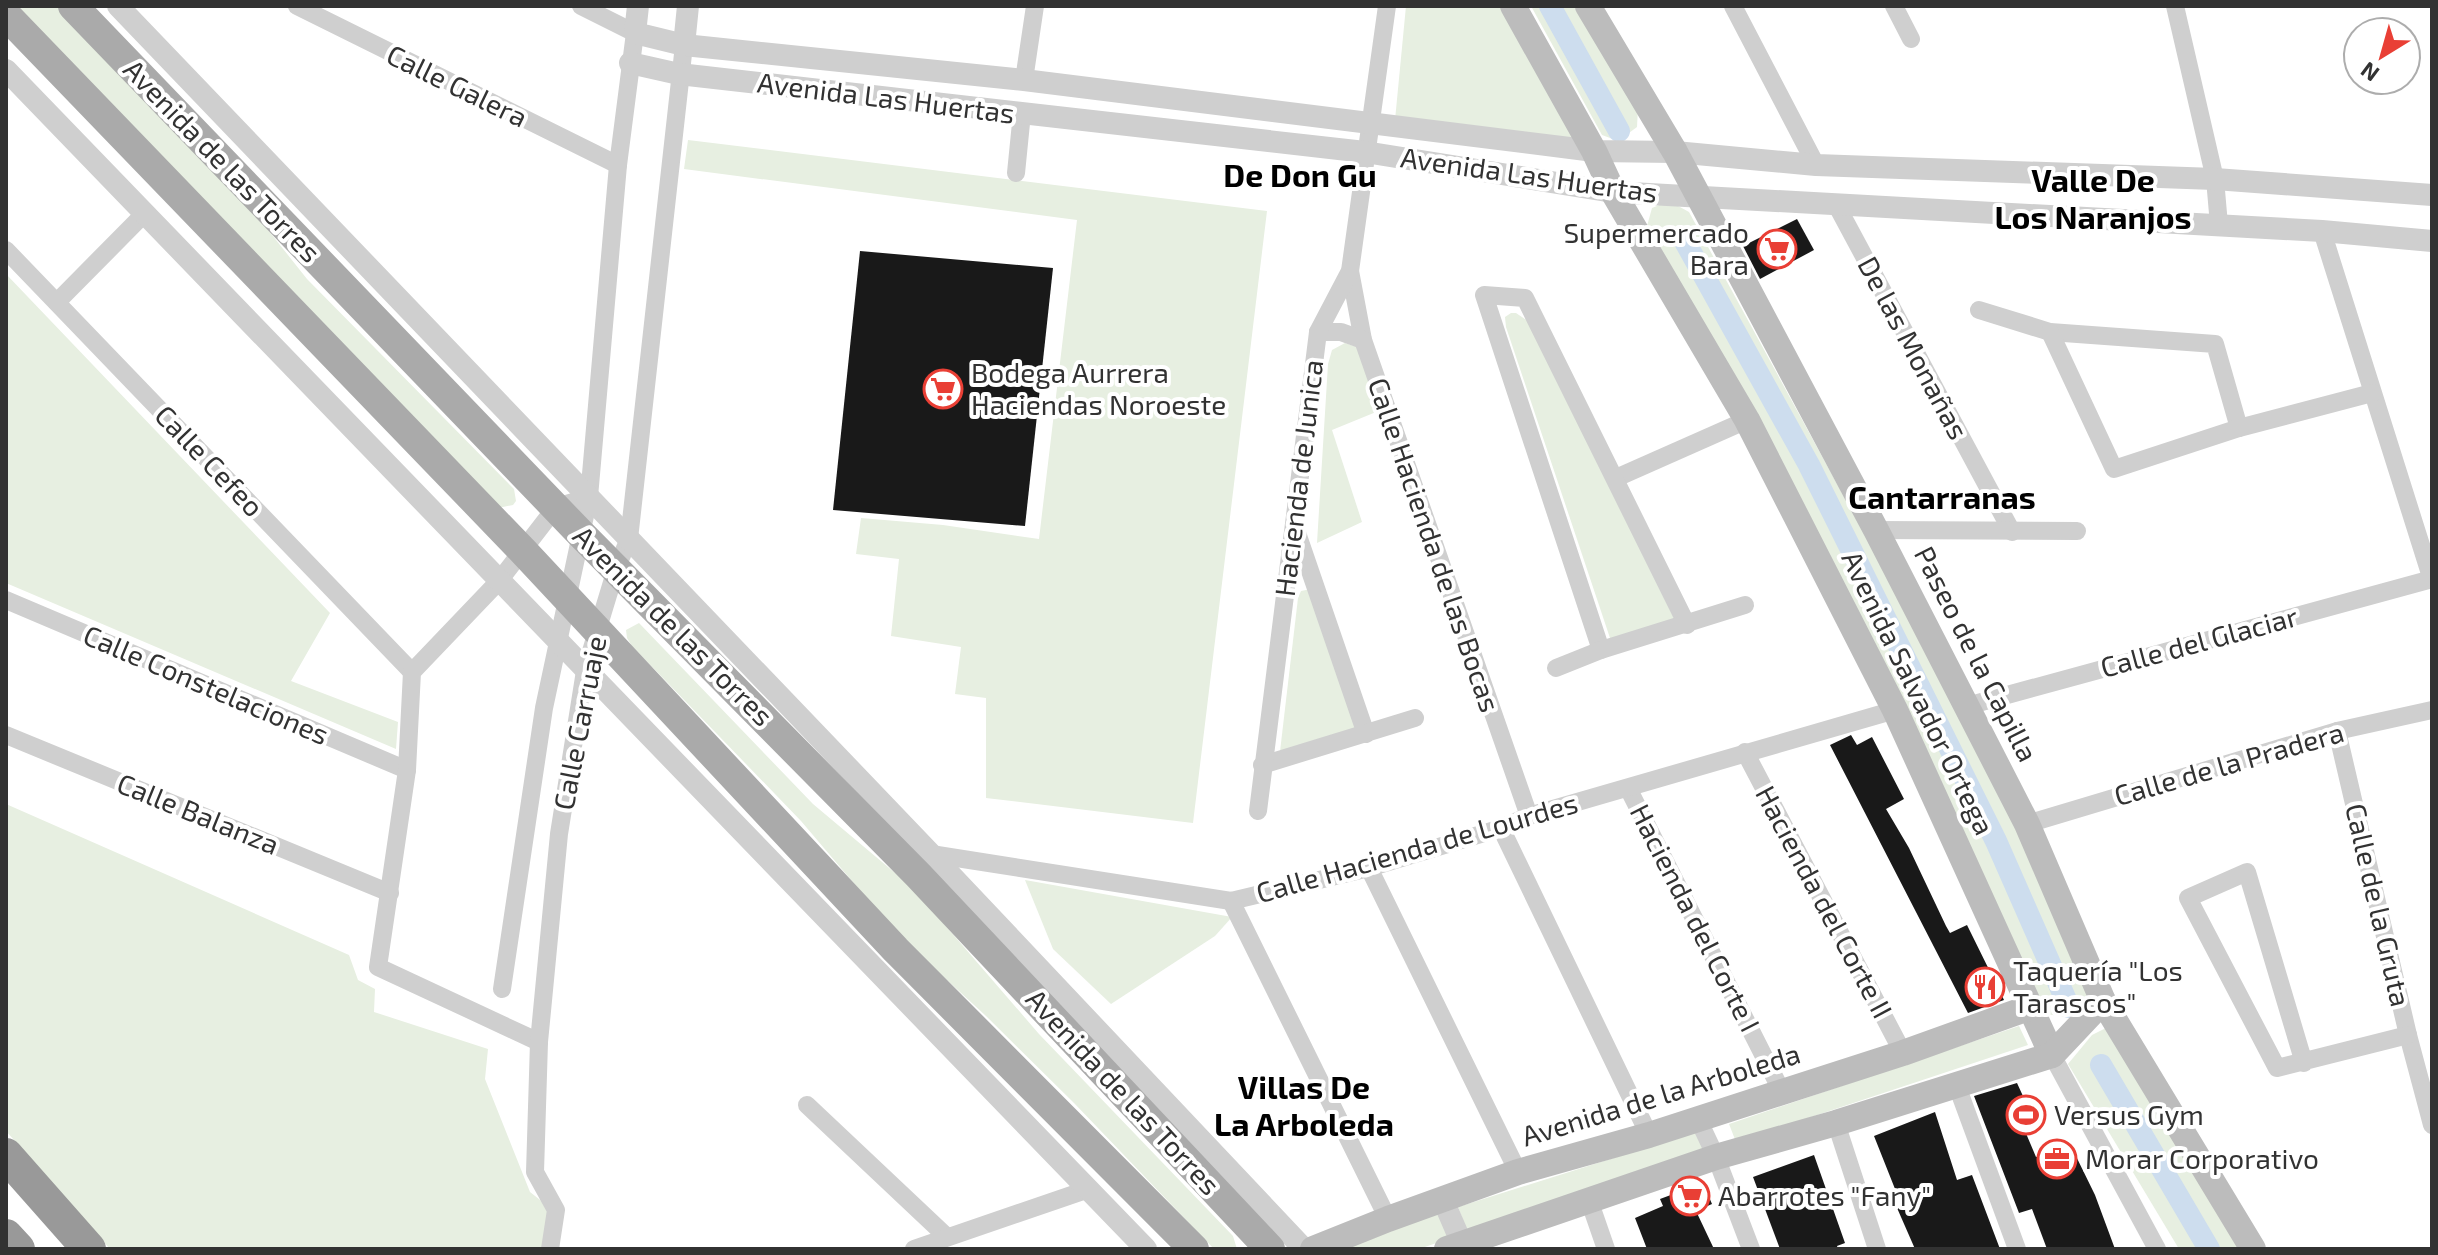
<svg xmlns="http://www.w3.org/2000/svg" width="2438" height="1255" font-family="'Exo 2',sans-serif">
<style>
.green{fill:#e7efe1}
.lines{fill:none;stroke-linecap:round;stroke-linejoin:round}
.canal{stroke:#cdddee;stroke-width:22}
.building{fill:#191919}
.minor{stroke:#cfcfcf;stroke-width:18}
.tertiary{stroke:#cfcfcf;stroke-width:22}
.secondary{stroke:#bcbcbc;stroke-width:26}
.primary{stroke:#aaa;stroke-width:30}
.motorway{stroke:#999;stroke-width:34}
.labels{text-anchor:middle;stroke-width:8;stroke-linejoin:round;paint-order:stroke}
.street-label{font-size:28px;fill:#323232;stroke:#fff}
.poi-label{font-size:28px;fill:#323232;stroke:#fff;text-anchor:start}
.quarter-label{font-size:32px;font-weight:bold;fill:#000;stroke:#fff}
</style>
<rect width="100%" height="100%" fill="#fff"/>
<g class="green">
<polygon points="6,6 58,6 249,206 307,279 514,489 516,501 513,505 498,508"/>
<polygon points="1406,6 1505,6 1578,141 1395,120"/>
<polygon points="1531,6 1578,6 1638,108 1637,127 1618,141 1602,135"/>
<polygon points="688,140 1267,211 1193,823 986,798 986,698 955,694 961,647 891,636 899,559 856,554 861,518 943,525 1039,539 1077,220 684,169"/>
<polygon points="1669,201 1689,212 1952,695 2091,986 2083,1010 2065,1017 2040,1013 1647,226 1652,208"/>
<polygon points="6,274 330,613 291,681 398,722 396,749 6,583"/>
<polygon points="1511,313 1516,313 1528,321 1675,620 1611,641 1506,327 1505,317"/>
<polygon points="1345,343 1360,348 1381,410 1332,430 1362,522 1317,543 1328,364 1332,350"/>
<polygon points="1311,589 1358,730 1279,760 1298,598 1301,591"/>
<polygon points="639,623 813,804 913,888 1039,1034 1233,1236 1237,1249 1214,1249 1074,1103 986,1016 897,934 801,821 632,646 627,638 626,630"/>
<polygon points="6,804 349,955 358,980 375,989 374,1012 488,1049 485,1079 530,1192 549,1207 543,1249 110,1249 6,1131"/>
<polygon points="1025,880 1232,917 1215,936 1111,1004 1053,949"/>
<polygon points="2019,1026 2028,1045 1736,1142 1729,1124"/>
<polygon points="2106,1028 2251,1249 2179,1249 2068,1064 2092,1035"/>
<polygon points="1696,1132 1706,1153 1468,1233 1458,1207"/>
<polygon points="1438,1212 1451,1238 1419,1249 1341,1249"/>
</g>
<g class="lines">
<g class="canal">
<polyline points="1550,6 1619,131"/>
<polyline points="1683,238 1809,465 1996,841 2069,1007"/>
<polyline points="2101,1065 2209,1249"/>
</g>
</g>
<g class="building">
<polygon points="1797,219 1814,250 1760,279 1743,246"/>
<polygon points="860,251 1053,268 1025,526 833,510"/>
<polygon points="1851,735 1857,745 1872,737 1904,799 1886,809 1909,848 1946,926 1950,933 1967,925 2004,1000 1968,1013 1830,745"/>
<polygon points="2017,1083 2033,1118 2022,1124 2036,1157 2047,1152 2049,1155 2071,1146 2095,1195 2115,1249 2047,1249 2032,1209 2019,1213 1974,1096"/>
<polygon points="1935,1112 1957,1180 1972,1175 2000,1249 1915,1249 1894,1201 1899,1199 1874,1136"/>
<polygon points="1814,1155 1845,1243 1837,1246 1838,1249 1780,1249 1753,1177"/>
<polygon points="1703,1183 1712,1204 1696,1211 1714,1249 1647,1249 1635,1218 1663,1206 1660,1199"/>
</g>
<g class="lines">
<g class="minor">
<polyline points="297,6 618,165"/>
<polyline points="1733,6 1816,165"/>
<polyline points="1894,6 1911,39"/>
<polyline points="2175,6 2215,179 2219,225"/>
<polyline points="1024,80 1035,6"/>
<polyline points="1016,173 1022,113"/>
<polyline points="1837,206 2012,532"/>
<polyline points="2322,231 2432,580"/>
<polyline points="6,250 412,672"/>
<polyline points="1350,271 1363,340 1529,816"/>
<polyline points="57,302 145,213"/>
<polyline points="1979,310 2050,332 2215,344 2239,428"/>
<polyline points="1318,332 1341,332 1363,340"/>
<polyline points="2050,332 2114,469 2239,428 2372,393"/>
<polyline points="1616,478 1747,420"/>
<polyline points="1296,530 1366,734"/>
<polyline points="1876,530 2077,531"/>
<polyline points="6,600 407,770"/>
<polyline points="1601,650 1484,295 1525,298 1687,625"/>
<polyline points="1556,668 1601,650 1745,605"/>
<polyline points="1967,706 2432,579"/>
<polyline points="2337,731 2408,1035 2432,1125"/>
<polyline points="6,735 390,893"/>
<polyline points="1745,752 1903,1053"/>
<polyline points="1262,765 1415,718"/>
<polyline points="1628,788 1782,1092"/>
<polyline points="1258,811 1318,332 1350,271 1387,6"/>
<polyline points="2027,824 2337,731 2432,710"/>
<polyline points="1501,828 1649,1135"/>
<polyline points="931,854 1231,901 1369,868 1501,828 1529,816 1895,710"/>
<polyline points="1369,868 1518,1172"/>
<polyline points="1231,901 1388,1219"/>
<polyline points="502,989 544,708 589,497 618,165 635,33 581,6"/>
<polyline points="539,1042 378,967 407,770 412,672 499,581 556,507 589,497"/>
<polyline points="2052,1055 2157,1249"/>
<polyline points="2304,1063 2247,872 2188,898 2277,1068 2408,1035"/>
<polyline points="1957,1086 2017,1249"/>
<polyline points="807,1105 947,1237"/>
<polyline points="1698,1119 1716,1157 1751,1249"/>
<polyline points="1836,1123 1877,1249"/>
<polyline points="1589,1200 1606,1249"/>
<polyline points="550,1249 556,1210 535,1172 539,1042 559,834 585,671 616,569 629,539 684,45"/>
<polyline points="914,1249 1089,1189"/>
</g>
<g class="tertiary">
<polyline points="118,6 931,854 1304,1249"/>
<polyline points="638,6 635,33 684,45 1024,80 1594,151 1675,152 1816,165 2215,179 2432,195"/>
<polyline points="684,45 688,6"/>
<polyline points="630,63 679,74 1365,152 1613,192 2322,231 2432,241"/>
<polyline points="6,70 1146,1249"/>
<polyline points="1443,1200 1462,1244"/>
</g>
<g class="secondary">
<polyline points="1513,6 1594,151 1613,192 1747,420 1895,710 2052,1055"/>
<polyline points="1588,6 1675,152 1876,530 2027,824 2103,1001 2253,1249"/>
<polyline points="1313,1249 1388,1219 1518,1172 1649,1135 1903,1053 2031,1007"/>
<polyline points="1447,1249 1716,1157 1836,1123 2052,1055 2103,1001"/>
</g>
<g class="primary">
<polyline points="73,6 581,534 918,875 1270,1249"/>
<polyline points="6,15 523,551 896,950 1194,1249"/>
</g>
<g class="motorway">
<polyline points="6,1155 89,1249"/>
<polyline points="6,1236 18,1249"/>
</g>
</g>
<defs>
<g id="supermarket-ring" transform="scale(2)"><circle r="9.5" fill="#fff" stroke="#e93f35" stroke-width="1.5"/><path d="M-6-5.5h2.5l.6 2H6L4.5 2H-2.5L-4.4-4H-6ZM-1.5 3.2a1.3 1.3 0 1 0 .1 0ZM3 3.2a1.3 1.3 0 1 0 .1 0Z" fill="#e93f35"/></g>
<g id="restaurant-ring" transform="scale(2)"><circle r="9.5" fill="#fff" stroke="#e93f35" stroke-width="1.5"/><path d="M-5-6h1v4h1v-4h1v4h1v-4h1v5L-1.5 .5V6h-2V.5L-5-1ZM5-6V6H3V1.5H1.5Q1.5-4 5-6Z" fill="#e93f35"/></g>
<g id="stadium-ring" transform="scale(2)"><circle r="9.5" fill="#fff" stroke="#e93f35" stroke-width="1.5"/><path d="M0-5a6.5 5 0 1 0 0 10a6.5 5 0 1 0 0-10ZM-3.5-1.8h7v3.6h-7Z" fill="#e93f35"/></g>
<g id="office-ring" transform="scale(2)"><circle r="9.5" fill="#fff" stroke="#e93f35" stroke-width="1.5"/><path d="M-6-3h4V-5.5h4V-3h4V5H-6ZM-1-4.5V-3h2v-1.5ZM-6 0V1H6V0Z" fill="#e93f35"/></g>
</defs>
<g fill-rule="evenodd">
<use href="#supermarket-ring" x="1777" y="249"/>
<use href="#supermarket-ring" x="943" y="389"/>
<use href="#restaurant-ring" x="1985" y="987"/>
<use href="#stadium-ring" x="2026" y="1115"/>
<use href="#office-ring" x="2057" y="1159"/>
<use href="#supermarket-ring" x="1690" y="1196"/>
</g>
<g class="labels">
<g class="street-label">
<text transform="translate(457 86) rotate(26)" y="10">Calle Galera</text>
<text transform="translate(886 98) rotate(7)" y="10">Avenida Las Huertas</text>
<text transform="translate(222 161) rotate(46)" y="10">Avenida de las Torres</text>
<text transform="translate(1529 175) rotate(8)" y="10">Avenida Las Huertas</text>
<text transform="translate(1913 348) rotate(62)" y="10">De las Monañas</text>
<text transform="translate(209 461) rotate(46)" y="10">Calle Cefeo</text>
<text transform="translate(1299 478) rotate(-83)" y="10">Hacienda de Junica</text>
<text transform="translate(1434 545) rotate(71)" y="10">Calle Hacienda de las Bocas</text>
<text transform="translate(673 626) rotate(45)" y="10">Avenida de las Torres</text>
<text transform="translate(2199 642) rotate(-15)" y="10">Calle del Glaciar</text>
<text transform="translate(1976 654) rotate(63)" y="10">Paseo de la Capilla</text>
<text transform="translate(206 685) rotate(23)" y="10">Calle Constelaciones</text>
<text transform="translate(1918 693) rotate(64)" y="10">Avenida Salvador Ortega</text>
<text transform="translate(580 723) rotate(-79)" y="10">Calle Carruaje</text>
<text transform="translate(2229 764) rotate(-16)" y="10">Calle de la Pradera</text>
<text transform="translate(198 814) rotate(22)" y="10">Calle Balanza</text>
<text transform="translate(1417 848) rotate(-16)" y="10">Calle Hacienda de Lourdes</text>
<text transform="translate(1824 902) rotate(62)" y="10">Hacienda del Corte II</text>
<text transform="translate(2378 905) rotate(77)" y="10">Calle de la Gruta</text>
<text transform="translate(1695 918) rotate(63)" y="10">Hacienda del Corte I</text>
<text transform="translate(1123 1092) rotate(47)" y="10">Avenida de las Torres</text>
<text transform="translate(1661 1095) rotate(-17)" y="10">Avenida de la Arboleda</text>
</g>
<g class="poi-label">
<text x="1749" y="243" text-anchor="end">Supermercado<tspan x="1749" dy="32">Bara</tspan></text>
<text x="971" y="383">Bodega Aurrera<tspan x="971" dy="32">Haciendas Noroeste</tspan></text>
<text x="2013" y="981">Taquería "Los<tspan x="2013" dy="32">Tarascos"</tspan></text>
<text x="2054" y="1125">Versus Gym</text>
<text x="2085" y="1169">Morar Corporativo</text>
<text x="1718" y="1206">Abarrotes "Fany"</text>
</g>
<g class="quarter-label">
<text x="1300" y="187">De Don Gu</text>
<text x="2093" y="192">Valle De<tspan x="2093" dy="37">Los Naranjos</tspan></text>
<text x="1942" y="509">Cantarranas</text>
<text x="1304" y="1099">Villas De<tspan x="1304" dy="37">La Arboleda</tspan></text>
</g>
</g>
<rect width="2438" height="1255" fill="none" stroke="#323232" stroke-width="16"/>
<g transform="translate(2382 56) rotate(217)"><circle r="38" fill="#ffffff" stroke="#adadad" stroke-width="2"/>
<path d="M0-6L14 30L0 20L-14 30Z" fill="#e93f35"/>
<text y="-12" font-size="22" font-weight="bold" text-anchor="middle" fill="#323232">N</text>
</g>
</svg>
